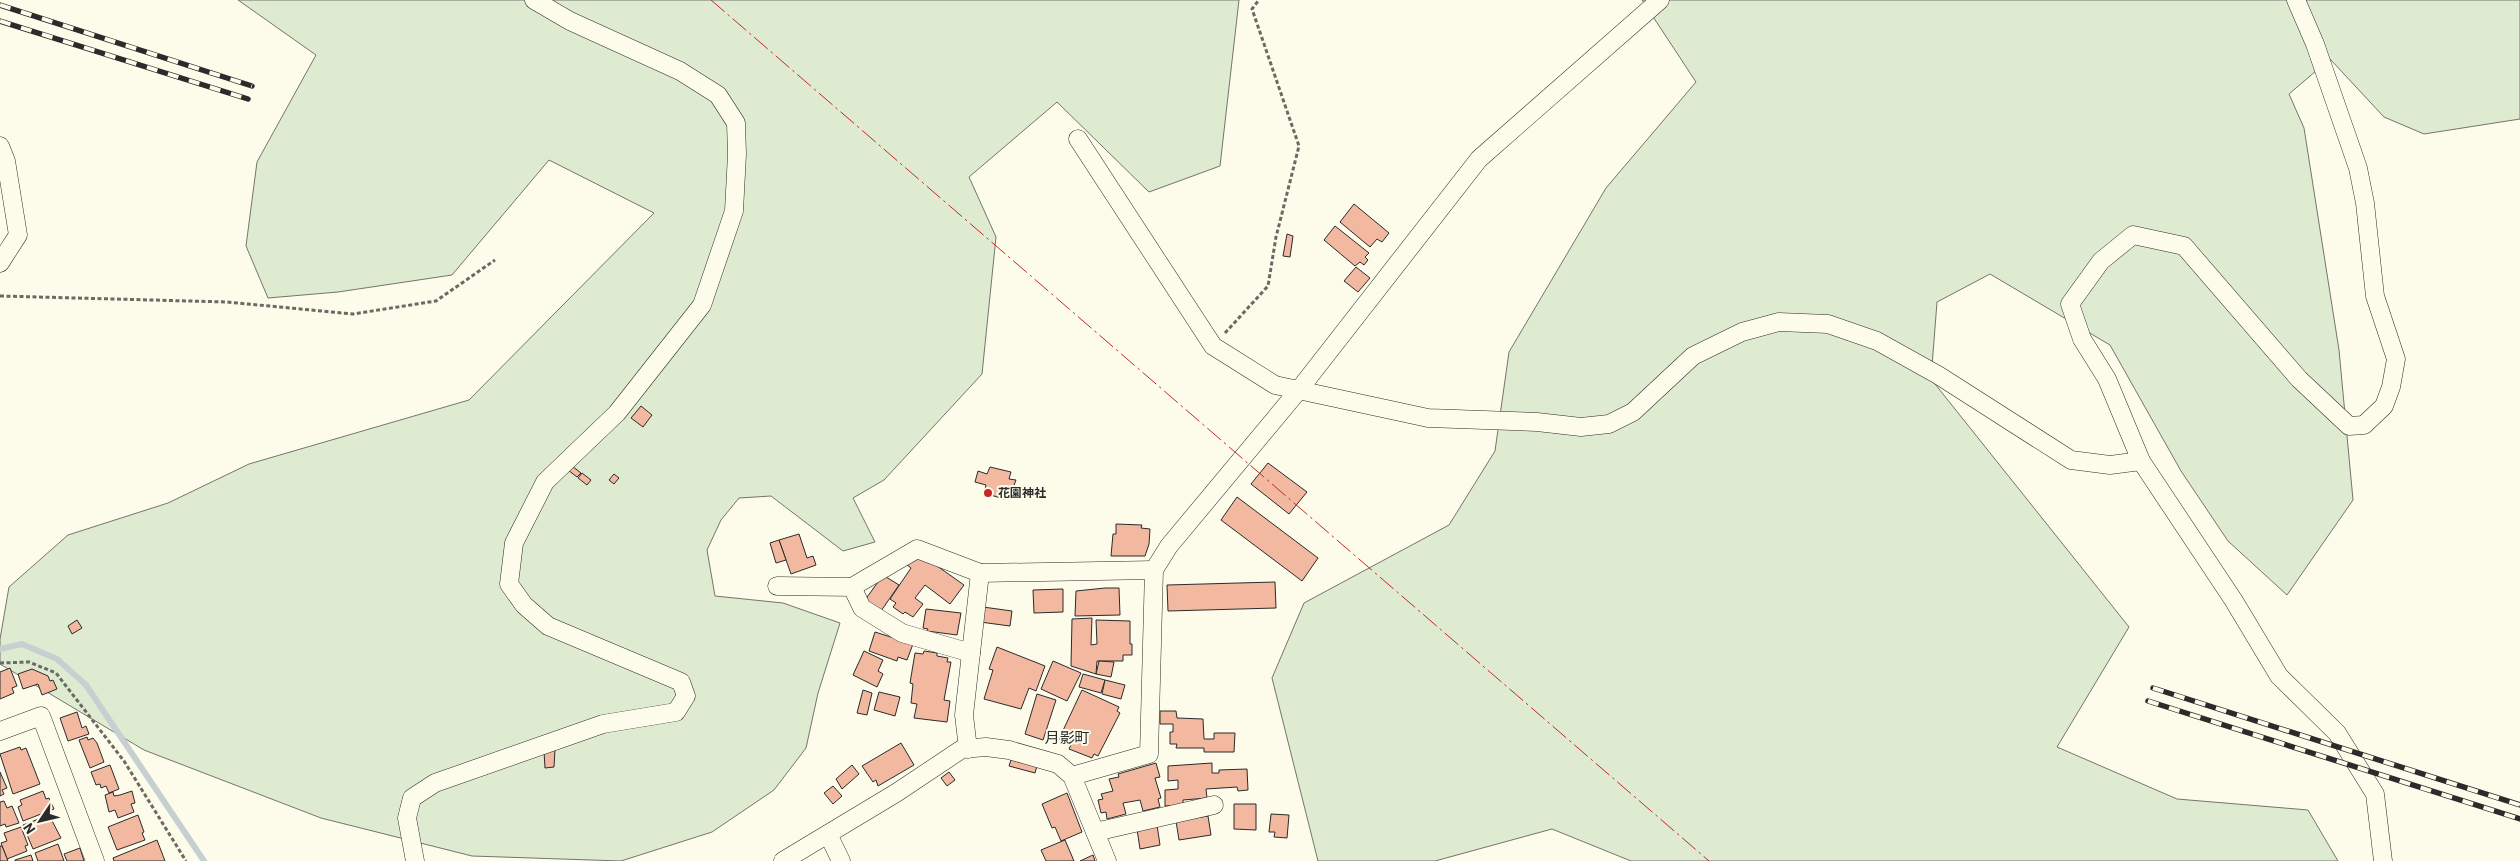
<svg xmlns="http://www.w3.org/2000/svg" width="2520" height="861" font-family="Barlow,'Noto Sans JP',sans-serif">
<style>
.green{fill:#deebd1;stroke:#74746e}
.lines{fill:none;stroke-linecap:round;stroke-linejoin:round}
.stream{stroke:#c7d0d0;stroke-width:6}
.building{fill:#f2b8a0;stroke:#2b2b2b}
.minor-casing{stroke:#2b2b2b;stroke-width:19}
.path{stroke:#6a6964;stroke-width:3;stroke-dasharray:4 2.5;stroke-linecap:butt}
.minor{stroke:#fdfbea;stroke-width:18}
.rail-casing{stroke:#2b2b2b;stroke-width:5.5}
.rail{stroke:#fdfbea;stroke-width:4;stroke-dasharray:11;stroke-linecap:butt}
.power{stroke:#c62828;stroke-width:1;stroke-dasharray:18 4 2.5 4;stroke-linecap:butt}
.poi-dot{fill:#c62828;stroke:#fdfbea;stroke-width:2}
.labels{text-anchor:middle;stroke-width:4;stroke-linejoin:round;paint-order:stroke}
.poi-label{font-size:12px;font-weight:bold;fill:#2b2b2b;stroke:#fdfbea;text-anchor:start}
.quarter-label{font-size:15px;fill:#2b2b2b;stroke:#fdfbea}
</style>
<rect width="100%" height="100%" fill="#fdfbea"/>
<g class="green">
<polygon points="238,0 1239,0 1220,166 1149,192 1057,102 969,177 996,237 982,374 884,480 853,498 875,542 843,551 771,496 739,498 721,520 707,550 715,596 783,603 840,623 818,693 806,748 774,790 712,832 621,861 472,856 321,818 144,750 0,664 0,639 9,587 68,535 168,503 249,464 469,400 654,213 549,160 452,275 338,292 268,298 246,246 257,162 316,55"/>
<polygon points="1642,0 2520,0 2520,119 2424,134 2384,117 2330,59 2289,94 2304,128 2339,350 2353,500 2287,595 2228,541 2181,471 2110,345 1990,274 1937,302 1931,379 2129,627 2057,747 2177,799 2308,810 2338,861 1631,861 1552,829 1435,861 1318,861 1272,678 1304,603 1449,525 1495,451 1509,352 1606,188 1696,82"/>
</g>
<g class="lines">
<polyline class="stream" points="0,649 22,644 57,659 86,685 204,861"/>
</g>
<g class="building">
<polygon points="1354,204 1389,233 1382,242 1377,239 1370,247 1340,222"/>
<polygon points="1335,226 1369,253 1365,257 1368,260 1364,265 1360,262 1355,266 1324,240"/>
<polygon points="1287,234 1293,236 1290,257 1283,256"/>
<polygon points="1356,267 1370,278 1358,292 1344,281"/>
<polygon points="641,406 652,415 643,427 631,418"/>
<polygon points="1268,463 1307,492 1289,514 1251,484"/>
<polygon points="572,466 581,473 577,477 568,470"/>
<polygon points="990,467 1011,472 1009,479 1016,480 1011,493 1006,491 1004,499 984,493 986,485 975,482 978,471 987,474"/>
<polygon points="582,473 591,480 587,485 578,478"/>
<polygon points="614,474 619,478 614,484 609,480"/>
<polygon points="1237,497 1318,558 1302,581 1221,520"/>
<polygon points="1116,524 1142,525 1141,528 1150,529 1149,544 1145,556 1111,556 1113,534 1116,534"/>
<polygon points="799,534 807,558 813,556 816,565 791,574 779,540"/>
<polygon points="779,540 786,560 776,563 770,543"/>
<polygon points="915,556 929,563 930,561 964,585 950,604 925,585 915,598 923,604 913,617 905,612 903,614 893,607 896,603 890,599 911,568 906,564"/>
<polygon points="883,575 899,585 881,611 865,600"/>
<polygon points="1275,582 1276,608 1168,611 1167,585"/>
<polygon points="1105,588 1119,588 1120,615 1075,616 1076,591"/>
<polygon points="1063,589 1063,612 1034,613 1033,590"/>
<polygon points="983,607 1012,611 1010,626 980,622"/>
<polygon points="926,609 961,613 957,635 927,631 928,629 923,628"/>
<polygon points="1092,618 1091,645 1097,644 1096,620 1130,621 1130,644 1132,644 1132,655 1123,655 1123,661 1097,661 1096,674 1071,666 1072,619"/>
<polygon points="77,620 82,628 72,634 68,626"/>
<polygon points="875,632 913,644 907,660 898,657 897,661 869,651"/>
<polygon points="997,647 1045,666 1036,691 1029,688 1021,709 984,699 993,670 989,669"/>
<polygon points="864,651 883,660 878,671 883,674 877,687 853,675"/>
<polygon points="924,651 937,653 937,656 948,658 947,662 951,662 944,700 950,701 947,722 914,718 917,704 911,703 913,684 910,683 915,653 923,654"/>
<polygon points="1053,661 1081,673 1067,701 1041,689"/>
<polygon points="1099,661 1114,662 1111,677 1096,674"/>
<polygon points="10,668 17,686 12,688 14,693 0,699 0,672"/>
<polygon points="32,669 48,676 50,681 53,680 57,689 42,695 38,684 23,689 18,674"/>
<polygon points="1083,674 1105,680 1101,693 1079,687"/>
<polygon points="1105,680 1125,685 1121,699 1102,694"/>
<polygon points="863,690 872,693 867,715 857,713"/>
<polygon points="1082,690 1119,707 1117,711 1120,713 1098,756 1094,754 1092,758 1069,749 1071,745 1059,739"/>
<polygon points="879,692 900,697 895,716 874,710"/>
<polygon points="1037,694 1056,700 1043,740 1025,734"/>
<polygon points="1160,711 1176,711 1177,718 1203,719 1204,739 1214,739 1214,733 1235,733 1234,752 1204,752 1204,748 1176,748 1177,744 1170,744 1170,732 1173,732 1173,724 1160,724"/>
<polygon points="77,712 82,728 86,726 89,734 68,741 60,718"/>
<polygon points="87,737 88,740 93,738 97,743 104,762 90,768 79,740"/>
<polygon points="901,743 914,765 878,786 876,780 873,782 862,766"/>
<polygon points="20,747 21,750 26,748 40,784 13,794 0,754"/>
<polygon points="555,749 554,767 545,768 544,751"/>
<polygon points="1011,760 1037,766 1035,773 1009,766"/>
<polygon points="1156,763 1160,777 1155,778 1161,798 1158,799 1160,807 1143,811 1140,800 1123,803 1126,814 1107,819 1106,812 1101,813 1098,800 1103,799 1101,794 1113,791 1109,779 1119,777 1118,774"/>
<polygon points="1212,763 1212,773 1219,773 1219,770 1247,769 1248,790 1238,791 1237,787 1206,789 1207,798 1183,800 1183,805 1165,806 1165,790 1178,789 1178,780 1168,781 1168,766"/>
<polygon points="110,765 119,789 109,793 106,786 101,788 100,784 96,785 91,772"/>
<polygon points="852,765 859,774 842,789 836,779"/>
<polygon points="0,772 7,788 2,790 4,794 0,796"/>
<polygon points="949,772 955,780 947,786 941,778"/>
<polygon points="833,786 842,796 833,804 824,793"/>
<polygon points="43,791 46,799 49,798 54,809 23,821 18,807 22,805 20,800"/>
<polygon points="132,791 135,803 131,804 134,812 118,818 115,810 109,812 105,795 113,792 114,796 120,795"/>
<polygon points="1067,793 1082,832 1061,841 1055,827 1052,828 1042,804"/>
<polygon points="4,801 7,808 12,806 19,823 6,827 5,824 0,826 0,802"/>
<polygon points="1234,804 1256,804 1256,830 1234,829"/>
<polygon points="1271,814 1289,815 1287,838 1274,837 1275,832 1269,832"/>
<polygon points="49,815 61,838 33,849 23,825"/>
<polygon points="138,815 144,832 142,833 145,840 117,850 108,827"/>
<polygon points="1208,816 1211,835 1179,840 1176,821"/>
<polygon points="1157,825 1160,845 1140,849 1137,829"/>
<polygon points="21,827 28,845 25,846 27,851 7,859 1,843 7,841 4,833"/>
<polygon points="157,840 165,861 114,861 113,858"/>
<polygon points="1065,840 1074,861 1046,861 1041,850"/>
<polygon points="58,844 64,861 38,861 35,853"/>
<polygon points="0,846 2,846 8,861 0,861"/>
<polygon points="80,848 84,861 67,861 64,854"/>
<polygon points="31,855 33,861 15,861 15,860"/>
<polygon points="1093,855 1095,861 1080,861"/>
</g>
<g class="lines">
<g class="minor-casing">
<g id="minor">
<polyline points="2296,0 2315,44 2358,168 2365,203 2375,296 2396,359 2391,387 2384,406 2364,425 2349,426 2299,379 2184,246 2133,235 2101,261 2070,304 2082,339 2107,379 2141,461 2234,601 2279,676 2337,733 2375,794 2383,861"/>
<polyline points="1078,139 1213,346 1275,385 1428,418 1537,422 1581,427 1609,424 1633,412 1693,356 1742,332 1779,322 1828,324 1877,341 1938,375 2071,460 2110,465 2141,461"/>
<polyline points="0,146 6,161 18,235 0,263"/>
<polyline points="980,573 1154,570"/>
<polyline points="777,586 852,587 862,608 902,633 971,653"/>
<polyline points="852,587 917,549 980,573 964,715 968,749"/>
<polyline points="0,731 41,716 95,861"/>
<polyline points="1072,776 1149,754 1154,570 1169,546 1298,391 1479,159 1660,0"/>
<polyline points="1095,832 1214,805"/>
<polyline points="828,834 841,861"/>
<polyline points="415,861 407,818 412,798 435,783 603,724 676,712 686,696 681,682 548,626 524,605 509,584 514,543 545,482 617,413 702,305 734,211 737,154 736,123 718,95 680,71 570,21 534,0"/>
<polyline points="783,861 896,793 962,749 986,747 1009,750 1058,764 1072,776 1107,861"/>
</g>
</g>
<g class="path">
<polyline points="0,296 227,302 353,314 436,301 495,260"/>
<polyline points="1225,333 1268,286 1276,237 1299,146 1252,9 1259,0"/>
<polyline points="0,663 29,662 56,673 124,761 186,861"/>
</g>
<use href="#minor" class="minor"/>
<g class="rail-casing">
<g id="rail">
<polyline points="0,5 252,86"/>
<polyline points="0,21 248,99"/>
<polyline points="2153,688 2520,805"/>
<polyline points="2148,701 2520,819"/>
</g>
</g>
<use href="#rail" class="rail"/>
<polyline class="power" points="711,0 1709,861"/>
</g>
<circle class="poi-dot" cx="988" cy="493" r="5"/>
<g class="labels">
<g class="poi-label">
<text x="998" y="497">花園神社</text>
</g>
<g class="quarter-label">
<text x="1067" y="743">月影町</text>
</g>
</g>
<g transform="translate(40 821) rotate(235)" stroke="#fdfbea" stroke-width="4" paint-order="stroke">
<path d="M0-4L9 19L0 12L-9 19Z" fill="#2b2b2b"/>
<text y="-8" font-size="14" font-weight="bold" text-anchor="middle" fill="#2b2b2b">N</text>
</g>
</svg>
